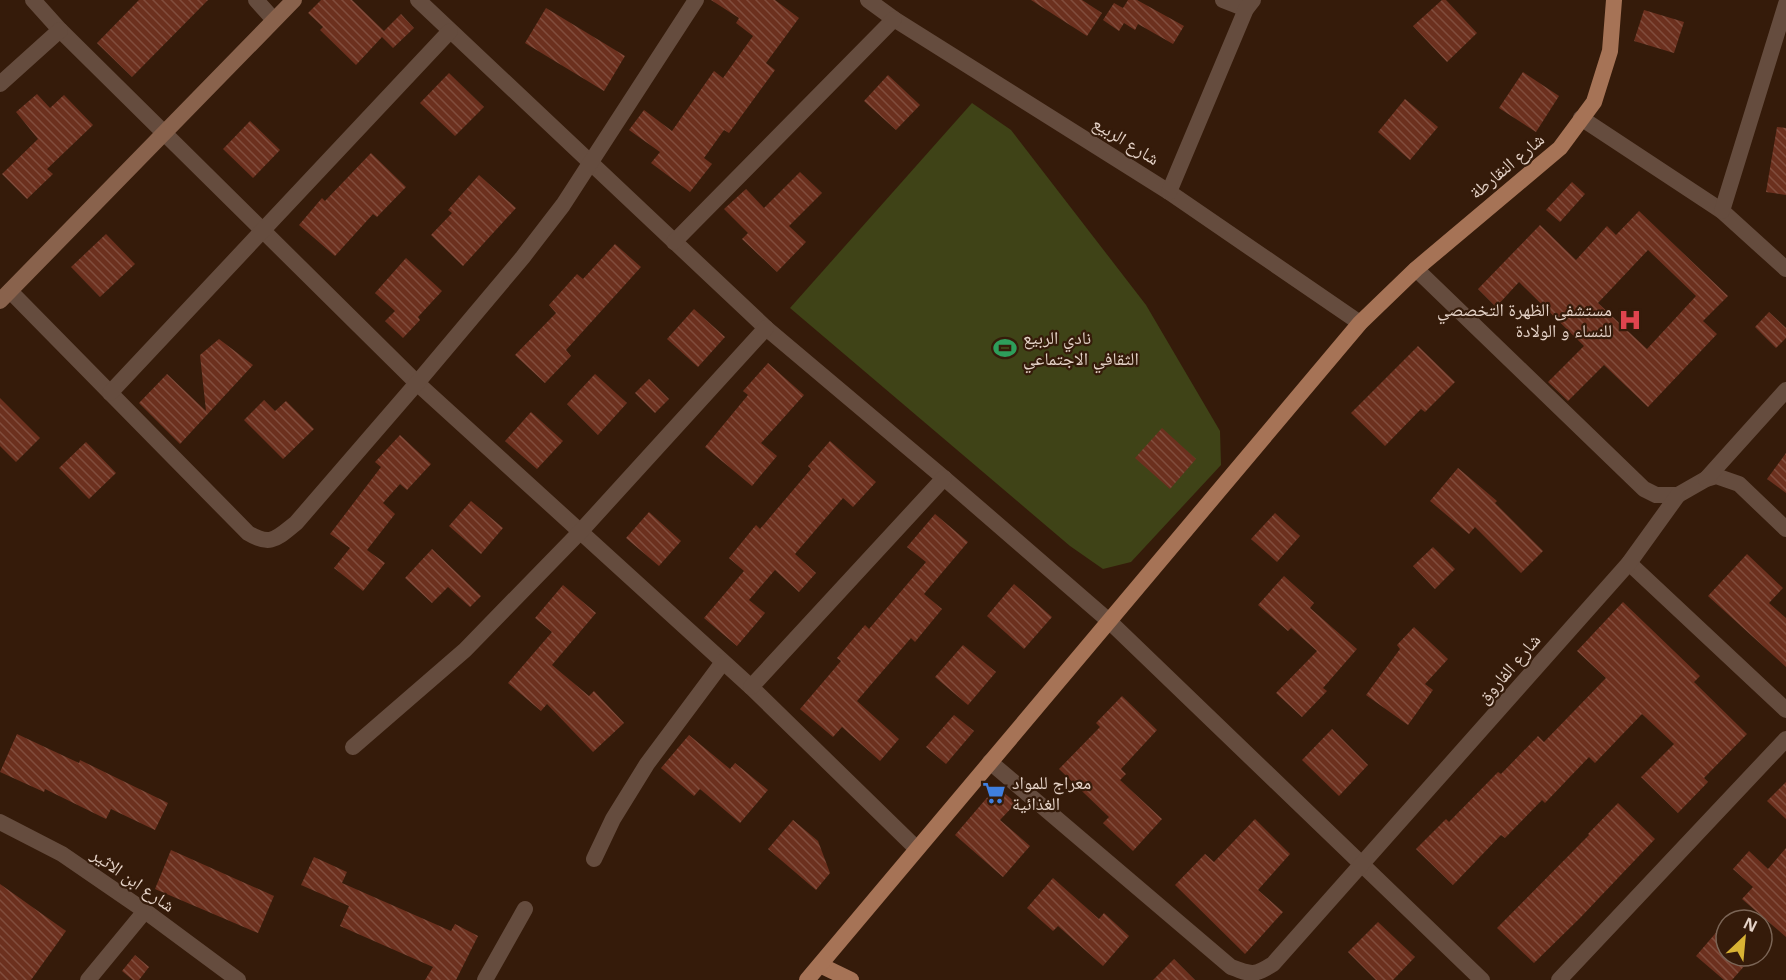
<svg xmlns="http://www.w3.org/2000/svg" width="1786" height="980" font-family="'Noto Sans','Noto Naskh Arabic',sans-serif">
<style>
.garden{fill:#3f4317}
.building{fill:url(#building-back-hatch);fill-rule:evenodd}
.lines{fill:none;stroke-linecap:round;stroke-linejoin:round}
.minor{stroke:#654c3e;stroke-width:16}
.secondary{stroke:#89624c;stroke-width:16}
.primary{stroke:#a67356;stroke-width:16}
.labels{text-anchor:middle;stroke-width:4.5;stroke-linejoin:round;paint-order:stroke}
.street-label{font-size:18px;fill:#e5d3c8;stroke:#351b0a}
.poi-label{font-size:18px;fill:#e5d3c8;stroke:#351b0a;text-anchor:start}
</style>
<defs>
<pattern id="building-back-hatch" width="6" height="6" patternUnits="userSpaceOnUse" patternTransform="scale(1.5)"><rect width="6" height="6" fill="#6c301e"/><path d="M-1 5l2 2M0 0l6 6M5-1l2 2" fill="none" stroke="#814d3d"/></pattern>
</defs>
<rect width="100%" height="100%" fill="#351b0a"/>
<polygon class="garden" points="972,103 1011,130 1146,305 1220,431 1221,465 1131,562 1103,569 1070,546 790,308"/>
<g class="building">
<polygon points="139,0 208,0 132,77 97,43"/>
<polygon points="321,0 352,0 384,31 401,14 414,28 393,48 382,37 356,65 320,30 323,27 308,13"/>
<polygon points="711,0 775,0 799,18 766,63 775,70 729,133 724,130 704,158 712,164 690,192 651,163 660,152 629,130 644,110 672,131 714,71 723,78 753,36 736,23 739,18"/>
<polygon points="1031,0 1082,0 1102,13 1087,36"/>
<polygon points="1128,0 1137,0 1184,26 1173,44 1138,24 1135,30 1124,23 1119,31 1103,20 1114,3 1123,8"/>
<polygon points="1442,0 1446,0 1477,33 1447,62 1413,26"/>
<polygon points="546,8 625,56 604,91 525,43"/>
<polygon points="1644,10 1684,22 1674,53 1634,41"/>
<polygon points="1523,72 1559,96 1536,132 1499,108"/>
<polygon points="449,73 484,107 455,136 420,103"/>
<polygon points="888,75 920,105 896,130 864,101"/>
<polygon points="37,94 50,108 64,95 93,125 47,169 53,174 27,199 2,174 38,139 16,112"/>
<polygon points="1405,99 1438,127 1410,160 1378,132"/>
<polygon points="250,121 280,150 253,178 223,149"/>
<polygon points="1777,127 1786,128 1786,195 1766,192"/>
<polygon points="371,153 406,187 377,217 373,214 335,256 299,225 322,198 325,201"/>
<polygon points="800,172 822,193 789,226 806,242 777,272 742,239 748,233 724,209 746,189 764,208"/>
<polygon points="479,175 516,208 463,266 431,235 452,213 448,210"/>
<polygon points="1572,182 1585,194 1560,222 1546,210"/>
<path d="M1639 211 1728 296 1703 321 1717 334 1648 407 1604 365 1568 401 1548 382 1584 346 1519 282 1496 307 1478 289 1540 225 1576 260 1607 226 1616 235ZM1648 250 1696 296 1647 349 1598 303Z"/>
<polygon points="106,234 135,264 100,297 71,267"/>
<polygon points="615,244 641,267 566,350 571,356 545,383 515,355 556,313 549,305 577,274 583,279"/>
<polygon points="406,258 442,291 418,317 420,320 403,338 385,321 395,311 375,293"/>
<polygon points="694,309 725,337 698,367 667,339"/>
<polygon points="1769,312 1786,328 1786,338 1776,348 1755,327"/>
<polygon points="219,339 253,365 180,444 139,403 167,374 206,411 200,355"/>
<polygon points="1418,346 1455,382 1425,412 1421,409 1385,446 1351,413"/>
<polygon points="768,363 804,395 761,443 777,456 752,486 705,447 748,395 743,391"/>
<polygon points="595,374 627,403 598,435 567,404"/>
<polygon points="649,379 669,399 655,413 635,393"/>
<polygon points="0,398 40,438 16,462 0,446"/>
<polygon points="264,400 275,411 286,401 314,429 283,459 244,420"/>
<polygon points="531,412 563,441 537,469 505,441"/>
<polygon points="1162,428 1196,459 1170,489 1135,458"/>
<polygon points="400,435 431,464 407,490 400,484 383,503 395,514 367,550 385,563 363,591 334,568 350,548 330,534 381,467 375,462"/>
<polygon points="830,441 876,482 853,507 843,498 795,554 816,573 799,592 775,570 749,600 765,613 737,646 704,618 744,571 729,558 756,525 760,529 811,469 808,466"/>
<polygon points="86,442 116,473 89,499 59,468"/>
<polygon points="1786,453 1786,493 1767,479"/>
<polygon points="1458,468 1497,501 1495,503 1543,551 1521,573 1475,527 1469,534 1430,501"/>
<polygon points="471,501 503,528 481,554 449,526"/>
<polygon points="649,512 681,541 659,566 626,538"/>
<polygon points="1275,513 1300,536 1277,562 1251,539"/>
<polygon points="935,514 968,542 924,594 942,609 915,642 911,638 857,701 899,739 880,761 842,727 833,737 800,709 841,661 837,658 865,625 869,629 926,562 907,547"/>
<polygon points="1433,547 1455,569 1435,589 1413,566"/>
<polygon points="432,549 481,596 470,607 448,587 432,603 405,578"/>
<polygon points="1747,554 1783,588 1769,603 1786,618 1786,667 1708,596"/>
<polygon points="1284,576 1314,603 1310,608 1357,649 1323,688 1327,691 1302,717 1276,693 1317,651 1291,628 1288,631 1258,605"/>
<polygon points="1014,584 1052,617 1024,649 987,616"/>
<polygon points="563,585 596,613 552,665 589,696 594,691 624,723 593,752 547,704 541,711 508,683 552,632 535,618"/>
<polygon points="1623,602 1700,676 1694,682 1747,734 1704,778 1708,782 1678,813 1641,777 1674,744 1642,714 1595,763 1589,757 1545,803 1542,800 1505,838 1501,835 1453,885 1416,849 1446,819 1449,822 1498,772 1501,774 1538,736 1544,742 1606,678 1577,651"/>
<polygon points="1414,627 1448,659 1425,684 1433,690 1408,725 1366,695 1400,649 1397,645"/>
<polygon points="963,645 996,672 968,705 935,677"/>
<polygon points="1122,696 1157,730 1121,769 1126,774 1120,780 1162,819 1133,851 1103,823 1109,817 1059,769 1100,727 1096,723"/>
<polygon points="954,715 974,731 946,764 926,747"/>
<polygon points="1332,729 1368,765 1339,796 1302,760"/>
<polygon points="17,734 79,763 80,760 168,803 155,830 111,809 106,819 45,789 44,792 0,772"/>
<polygon points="689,735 730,769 735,763 768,790 740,823 700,789 694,796 661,768"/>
<polygon points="1786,782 1786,819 1767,801"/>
<polygon points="1003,792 1016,803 1000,820 1030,846 1003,877 955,835 991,793"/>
<polygon points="1618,803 1655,839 1580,918 1534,963 1497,928 1589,835 1588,834"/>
<polygon points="1255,819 1290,854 1258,890 1283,912 1245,954 1175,885 1205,854 1214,862"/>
<polygon points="793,820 818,841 830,873 816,890 768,849"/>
<polygon points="1786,848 1786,937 1742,899 1753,887 1733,869 1749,851 1768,869"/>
<polygon points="171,850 274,896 258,933 155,889"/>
<polygon points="314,857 347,872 342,883 451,931 455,924 478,936 456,980 425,980 433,967 340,926 349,906 301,885"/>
<polygon points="1053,878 1099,919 1104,913 1129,936 1103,966 1058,926 1053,931 1027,908"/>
<polygon points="0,884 66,931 31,980 0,980"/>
<polygon points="1726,921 1726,956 1753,956 1732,980 1724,980 1696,956"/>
<polygon points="1378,922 1415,957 1393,980 1376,980 1348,952"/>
<polygon points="135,955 149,967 139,980 133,980 122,971"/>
<polygon points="1174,959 1195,980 1153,980"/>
</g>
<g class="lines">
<g class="minor">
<polyline points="33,0 60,30 417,383 751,687 916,848"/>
<polyline points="256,0 274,20"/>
<polyline points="418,0 766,328 944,478 1109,621 1482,980"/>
<polyline points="868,0 894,19 1169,192 1360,323"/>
<polyline points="1223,0 1246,9"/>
<polyline points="0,84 60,30"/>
<polyline points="1581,118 1722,211 1786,269"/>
<polyline points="1169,192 1246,9 1253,0"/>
<polyline points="1722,211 1786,4"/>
<polyline points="674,242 894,19"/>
<polyline points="1416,269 1644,489 1656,495 1678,495 1706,479 1716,476 1739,484 1786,529"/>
<path d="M10 291 248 533C271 547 277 538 296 523L417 383 523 257 563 205 696 0"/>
<polyline points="110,393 450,31"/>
<polyline points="1706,479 1786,390"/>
<polyline points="1629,563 1786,710"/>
<polyline points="751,687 944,478"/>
<polyline points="353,747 465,650 580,532 766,328"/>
<path d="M990 762 1231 967C1252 975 1254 976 1273 964L1629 563 1678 495"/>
<polyline points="0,822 62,854 145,911 238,980"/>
<polyline points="594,859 613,819 647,764 723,662"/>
<polyline points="88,980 145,911"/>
<polyline points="485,980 525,909"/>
<polyline points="1559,980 1786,739"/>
</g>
<polyline class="secondary" points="0,301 294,0"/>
<g class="primary">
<polyline points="820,965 851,980"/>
<polyline points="807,980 1360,323 1416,269 1560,148 1594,102 1610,51 1614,0"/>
</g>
</g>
<defs>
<g id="hospital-bare" transform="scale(1.8)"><path d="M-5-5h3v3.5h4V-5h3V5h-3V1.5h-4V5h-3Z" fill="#e0444e" stroke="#351b0a" stroke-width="2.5" paint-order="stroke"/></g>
<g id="stadium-bare" transform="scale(1.8)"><path d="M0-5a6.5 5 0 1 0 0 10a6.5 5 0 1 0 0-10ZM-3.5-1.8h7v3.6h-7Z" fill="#2e9e5b" stroke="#351b0a" stroke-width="2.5" paint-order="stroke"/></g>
<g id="supermarket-bare" transform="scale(1.8)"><path d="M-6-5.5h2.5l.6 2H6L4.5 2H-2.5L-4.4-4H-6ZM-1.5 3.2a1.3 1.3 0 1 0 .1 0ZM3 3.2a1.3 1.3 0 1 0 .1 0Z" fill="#3f7fe0" stroke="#351b0a" stroke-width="2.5" paint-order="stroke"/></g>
</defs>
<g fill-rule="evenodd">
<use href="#hospital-bare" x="1630" y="320"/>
<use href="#stadium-bare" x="1005" y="348"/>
<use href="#supermarket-bare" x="994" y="793"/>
</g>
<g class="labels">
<g class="street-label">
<text transform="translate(1126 141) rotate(32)" y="6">شارع الربيع</text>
<text transform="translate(1507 166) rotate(-40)" y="6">شارع النقارطة</text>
<text transform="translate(1509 669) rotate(-49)" y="6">شارع الفاروق</text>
<text transform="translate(133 880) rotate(35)" y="6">شارع ابن الاثير</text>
</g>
<g class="poi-label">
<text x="1612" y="316" text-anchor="end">مستشفى الظهرة التخصصي<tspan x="1612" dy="21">للنساء و الولادة</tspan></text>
<text x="1023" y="344">نادي الربيع<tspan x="1023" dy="21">الثقافي الاجتماعي</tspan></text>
<text x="1012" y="789">معراج للمواد<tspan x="1012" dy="21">الغذائية</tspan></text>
</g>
</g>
<g transform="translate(1744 938) rotate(26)"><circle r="28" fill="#351b0a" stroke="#7b6556" stroke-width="1.5"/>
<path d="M0-4.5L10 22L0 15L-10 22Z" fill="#d9b334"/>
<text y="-9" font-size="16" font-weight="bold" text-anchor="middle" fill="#e5d3c8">N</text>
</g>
</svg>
